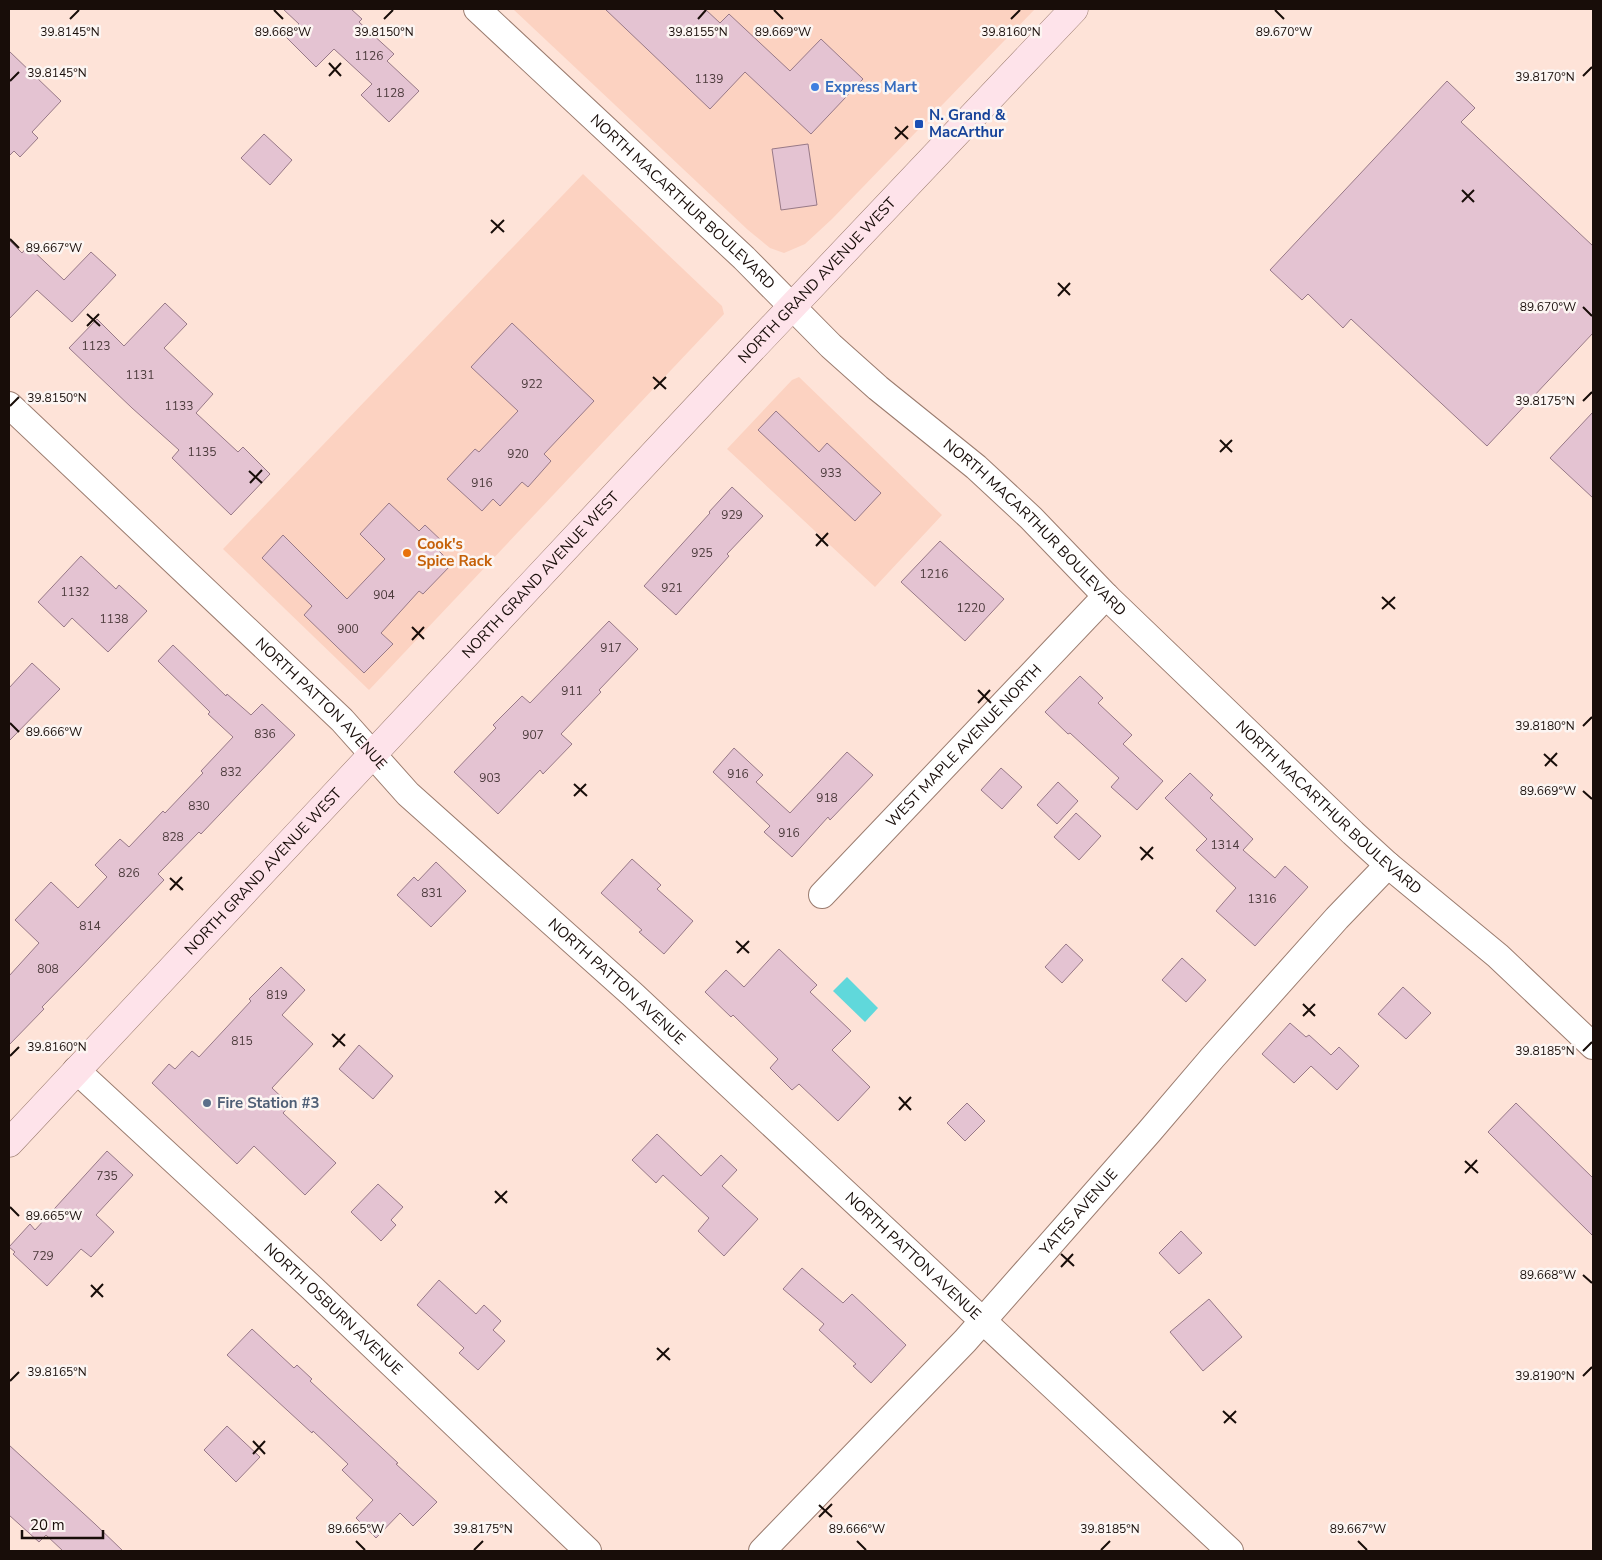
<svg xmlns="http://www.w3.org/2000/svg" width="1602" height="1560" font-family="'Nunito Sans',sans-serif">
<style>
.built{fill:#fcd2c1}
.water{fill:#60d8db}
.building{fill:#e4c3d2;stroke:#987987}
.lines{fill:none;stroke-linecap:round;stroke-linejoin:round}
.minor-casing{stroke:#9b7c6f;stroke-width:28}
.secondary-casing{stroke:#9b7c6f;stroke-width:29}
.minor{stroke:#fff;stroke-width:26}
.secondary{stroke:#fee3ea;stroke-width:28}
.ticks{fill:none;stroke:#180d09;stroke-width:2}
.shop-dot{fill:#3f7fe0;stroke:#fcf5f2;stroke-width:2}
.transit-dot{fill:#1a4fb4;stroke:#fcf5f2;stroke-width:2}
.food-dot{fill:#e8710a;stroke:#fcf5f2;stroke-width:2}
.service-dot{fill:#5c6f8a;stroke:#fcf5f2;stroke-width:2}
.labels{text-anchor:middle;stroke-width:5;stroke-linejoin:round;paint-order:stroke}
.number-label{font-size:12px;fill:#4b3a3b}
.shop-label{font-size:15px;font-weight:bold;fill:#366cbe;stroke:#fcf5f2;text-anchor:start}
.transit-label{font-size:15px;font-weight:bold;fill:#164399;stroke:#fcf5f2;text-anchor:start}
.street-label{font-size:15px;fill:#180d09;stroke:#fcf5f2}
.food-label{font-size:15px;font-weight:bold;fill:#c56008;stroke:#fcf5f2;text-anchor:start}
.service-label{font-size:15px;font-weight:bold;fill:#4e5e75;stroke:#fcf5f2;text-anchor:start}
.ticks-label{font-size:12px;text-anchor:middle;fill:#180d09;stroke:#fcf5f2;stroke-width:5;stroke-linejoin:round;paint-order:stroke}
</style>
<rect width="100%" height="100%" fill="#fee3d8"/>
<g class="built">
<polygon points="513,9 1035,9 832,219 805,244 784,253 770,248 748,230"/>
<polygon points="583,174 722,306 724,314 369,690 223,549"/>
<polygon points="799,377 942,515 875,587 727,449 792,380"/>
</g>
<polygon class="water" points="847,977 878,1008 865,1022 833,991"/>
<g class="building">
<polygon points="283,9 351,9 362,19 359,22 394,54 387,61 419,91 389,122 361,95 372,84 334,49 316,67 286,37 299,24"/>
<polygon points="605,9 705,9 720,23 729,14 790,71 821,39 863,79 811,134 745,72 710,109"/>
<polygon points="9,51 61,101 32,132 38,138 20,157 14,151 9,156"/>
<polygon points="1447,81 1475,108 1461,122 1593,246 1593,333 1487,446 1351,319 1343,328 1308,294 1302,300 1270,270"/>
<polygon points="264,134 292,160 270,185 241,158"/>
<polygon points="808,144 817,205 781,210 772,149"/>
<polygon points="9,240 22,253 28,246 64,280 91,252 116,275 72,322 37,290 9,319"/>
<polygon points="165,303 187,324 164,348 213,394 196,413 238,452 243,447 270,474 231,515 172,458 179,450 132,408 69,348 97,319 124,346"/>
<polygon points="512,323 594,401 544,454 551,461 528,487 522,482 500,506 493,499 482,511 447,479 475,449 479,452 518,411 471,367"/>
<polygon points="776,411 819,452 827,443 881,493 855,521 758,430"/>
<polygon points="1593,412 1593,498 1550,458"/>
<polygon points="732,487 763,516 727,554 729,556 676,615 644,586 710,513 709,512"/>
<polygon points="389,503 419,531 425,525 445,544 438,550 452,564 423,594 419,591 381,633 393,644 364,673 304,615 312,606 262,558 283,535 347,599 385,559 360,534"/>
<polygon points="940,541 1004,599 965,641 901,582"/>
<polygon points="81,556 116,589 119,585 147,611 108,652 72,618 64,627 38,602"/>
<polygon points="609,621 638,649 599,690 601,692 561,734 572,744 543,774 540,770 498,814 454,772 496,728 493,725 522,696 530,703"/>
<polygon points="173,645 226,696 227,694 251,715 262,704 295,735 201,834 199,832 158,874 164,880 78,970 42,1007 44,1009 9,1045 9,976 39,943 15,920 51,882 78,908 107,877 95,865 120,839 129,847 163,811 165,813 203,773 201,771 233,737 208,714 210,712 158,661"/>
<polygon points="32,663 60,689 9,741 9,688"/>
<polygon points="1080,676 1103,698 1098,703 1132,735 1123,744 1163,781 1137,810 1111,787 1119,778 1070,733 1068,734 1045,712"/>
<polygon points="734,748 763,775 756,782 790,813 847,752 873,775 830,820 828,817 792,857 764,832 770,826 713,772"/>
<polygon points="1001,768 1022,787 1002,809 981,790"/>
<polygon points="1190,773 1213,795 1210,798 1253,839 1243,850 1275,878 1285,866 1308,887 1255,946 1216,911 1236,888 1196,850 1207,839 1165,798"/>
<polygon points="1058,782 1078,801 1057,824 1037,805"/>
<polygon points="1076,813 1101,836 1079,860 1054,837"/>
<polygon points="632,859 661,885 657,889 693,921 664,954 639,932 642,930 601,893"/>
<polygon points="436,862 466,891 431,927 397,895 414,877 418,881"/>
<polygon points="1066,944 1083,960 1062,983 1045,967"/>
<polygon points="779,949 817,985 810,992 851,1031 832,1050 870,1087 838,1121 799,1084 792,1090 770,1068 778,1059 733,1015 731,1017 705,992 726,970 744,987"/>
<polygon points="1182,958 1206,980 1186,1002 1162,980"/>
<polygon points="281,967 305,990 282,1015 313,1044 272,1088 290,1105 283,1113 336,1163 305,1195 254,1146 237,1164 152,1083 169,1064 175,1069 192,1051 199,1057 251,1001 249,999"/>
<polygon points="1403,987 1431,1013 1406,1039 1378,1014"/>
<polygon points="1290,1023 1306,1037 1309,1035 1331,1055 1339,1047 1359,1066 1337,1090 1311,1066 1294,1083 1262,1054"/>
<polygon points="359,1045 393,1076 373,1099 339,1069"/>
<polygon points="967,1103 985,1121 965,1141 947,1123"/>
<polygon points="1516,1103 1593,1178 1593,1236 1488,1132"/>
<polygon points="657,1134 701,1176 721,1155 737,1170 722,1186 758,1219 724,1256 698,1231 709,1218 663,1175 656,1183 632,1160"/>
<polygon points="107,1151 133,1175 96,1215 114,1232 91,1257 81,1249 47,1286 13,1254 15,1252 9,1247 30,1224 35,1230"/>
<polygon points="378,1184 403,1207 391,1220 396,1225 381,1241 351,1212"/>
<polygon points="1181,1231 1202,1253 1179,1274 1159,1253"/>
<polygon points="802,1268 843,1303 852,1294 906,1345 871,1383 853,1366 856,1364 819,1330 824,1324 783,1289"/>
<polygon points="439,1280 476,1314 484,1305 501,1321 493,1330 505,1341 478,1370 459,1353 464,1348 417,1305"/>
<polygon points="1209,1299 1242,1337 1203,1371 1170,1332"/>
<polygon points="252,1329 294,1368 297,1365 312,1379 310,1381 398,1463 396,1464 437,1502 413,1526 400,1513 376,1538 356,1518 373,1500 342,1470 348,1464 313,1431 312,1433 227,1355"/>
<polygon points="227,1426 260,1457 236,1482 204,1450"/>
<polygon points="9,1445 95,1524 123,1551 63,1551 46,1535 39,1542 9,1515"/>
</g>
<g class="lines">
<g class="minor-casing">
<g id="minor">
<path id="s1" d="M477 9 744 258 831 346 878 388 976 467 1031 518 1106 596 1353 833 1388 865 1498 956 1593 1046"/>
<path id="s2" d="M9 405 342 720 408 794 632 994 1230 1551"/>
<path id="s3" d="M822 895 1106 596"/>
<path id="s4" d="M76 1070 312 1288 588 1551"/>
<path id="s5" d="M762 1551 965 1341 1149 1132 1213 1057 1337 918 1388 865"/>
</g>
</g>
<g class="secondary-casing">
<g id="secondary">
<path id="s6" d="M9 1143 749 352 1074 9"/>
</g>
</g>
<use href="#minor" class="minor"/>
<use href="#secondary" class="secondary"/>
</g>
<path class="ticks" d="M274 10 283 19M774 10 783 19M1275 10 1284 19M70 19 79 10M384 19 393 10M698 19 706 10M1011 19 1020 10M329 63 341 76M329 76 341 63M1583 76 1592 67M10 81 19 72M895 127 908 139M895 139 908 126M1462 190 1474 202M1462 202 1474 190M491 220 504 232M491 233 504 220M10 239 19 248M1058 283 1070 295M1058 296 1070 283M1583 307 1592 316M87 314 100 326M87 326 99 314M653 377 666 389M654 389 666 377M1583 401 1592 392M10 406 19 397M1220 440 1232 452M1220 452 1232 440M249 471 262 483M250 483 262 470M816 534 828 546M816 546 828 533M1382 597 1395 609M1382 609 1395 597M412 627 424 639M412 640 424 627M978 690 991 703M978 703 990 690M10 723 19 732M1583 726 1592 717M1544 754 1557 766M1545 766 1557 753M574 784 587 796M1583 791 1592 799M574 796 586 784M1140 847 1153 859M1141 860 1153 847M170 878 183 890M170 890 182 877M736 941 749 953M737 953 749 941M1303 1004 1315 1016M1303 1016 1315 1004M332 1034 345 1046M333 1047 345 1034M1583 1051 1592 1042M10 1056 19 1047M899 1097 911 1110M899 1110 911 1097M1465 1161 1478 1173M1465 1173 1477 1160M495 1191 507 1203M495 1203 507 1191M10 1207 19 1216M1061 1254 1074 1266M1061 1267 1073 1254M1583 1275 1592 1283M91 1285 103 1297M91 1297 103 1284M657 1348 670 1360M657 1360 669 1348M1583 1376 1592 1367M10 1381 19 1372M1223 1411 1236 1423M1224 1423 1236 1411M253 1441 265 1454M253 1454 265 1441M819 1505 832 1517M819 1517 832 1504M356 1541 365 1550M857 1541 866 1550M1358 1541 1367 1550M474 1550 483 1541M1101 1550 1110 1541"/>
<circle class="shop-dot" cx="815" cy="87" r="5"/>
<rect class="transit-dot" x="914" y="119" width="10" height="10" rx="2.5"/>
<circle class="food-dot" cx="407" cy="553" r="5"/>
<circle class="service-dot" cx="207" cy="1103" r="5"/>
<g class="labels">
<g class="number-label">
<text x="369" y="60">1126</text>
<text x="709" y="83">1139</text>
<text x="390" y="97">1128</text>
<text x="96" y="350">1123</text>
<text x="140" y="379">1131</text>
<text x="532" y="388">922</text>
<text x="179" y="410">1133</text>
<text x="202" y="456">1135</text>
<text x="518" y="458">920</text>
<text x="831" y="477">933</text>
<text x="482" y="487">916</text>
<text x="732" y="519">929</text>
<text x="702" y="557">925</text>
<text x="934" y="578">1216</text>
<text x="672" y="592">921</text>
<text x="75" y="596">1132</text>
<text x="384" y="599">904</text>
<text x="971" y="612">1220</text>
<text x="114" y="623">1138</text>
<text x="348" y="633">900</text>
<text x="611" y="652">917</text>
<text x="572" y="695">911</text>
<text x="265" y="738">836</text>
<text x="533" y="739">907</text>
<text x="231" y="776">832</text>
<text x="738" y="778">916</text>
<text x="490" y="782">903</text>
<text x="827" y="802">918</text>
<text x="199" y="810">830</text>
<text x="789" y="837">916</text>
<text x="173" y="841">828</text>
<text x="1225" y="849">1314</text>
<text x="129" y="877">826</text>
<text x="432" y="897">831</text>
<text x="1262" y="903">1316</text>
<text x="90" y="930">814</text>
<text x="48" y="973">808</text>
<text x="277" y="999">819</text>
<text x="242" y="1045">815</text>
<text x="107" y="1180">735</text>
<text x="43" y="1260">729</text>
</g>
<g class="shop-label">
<text x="825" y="92">Express Mart</text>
</g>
<g class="transit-label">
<text x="929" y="120">N. Grand &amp;<tspan x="929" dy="17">MacArthur</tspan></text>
</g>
<g class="street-label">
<text dy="5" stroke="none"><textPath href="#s1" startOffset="282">NORTH MACARTHUR BOULEVARD</textPath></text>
<text dy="5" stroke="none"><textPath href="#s6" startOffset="1182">NORTH GRAND AVENUE WEST</textPath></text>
<text dy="5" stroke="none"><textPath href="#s1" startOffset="762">NORTH MACARTHUR BOULEVARD</textPath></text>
<text dy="5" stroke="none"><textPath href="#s6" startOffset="778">NORTH GRAND AVENUE WEST</textPath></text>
<text dy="5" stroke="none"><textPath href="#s2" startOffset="432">NORTH PATTON AVENUE</textPath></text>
<text dy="5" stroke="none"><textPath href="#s3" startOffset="206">WEST MAPLE AVENUE NORTH</textPath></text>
<text dy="5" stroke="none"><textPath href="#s1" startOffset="1168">NORTH MACARTHUR BOULEVARD</textPath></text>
<text dy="5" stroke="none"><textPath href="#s6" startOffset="372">NORTH GRAND AVENUE WEST</textPath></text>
<text dy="5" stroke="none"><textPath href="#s2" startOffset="838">NORTH PATTON AVENUE</textPath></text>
<text dy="5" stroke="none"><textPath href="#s5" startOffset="464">YATES AVENUE</textPath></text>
<text dy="5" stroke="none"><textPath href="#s2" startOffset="1242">NORTH PATTON AVENUE</textPath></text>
<text dy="5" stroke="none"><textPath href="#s4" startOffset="351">NORTH OSBURN AVENUE</textPath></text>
</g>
<g class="food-label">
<text x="417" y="549">Cook's<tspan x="417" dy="17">Spice Rack</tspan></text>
</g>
<g class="service-label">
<text x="217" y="1108">Fire Station #3</text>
</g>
</g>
<g class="ticks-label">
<text x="283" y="36">89.668°W</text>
<text x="783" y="36">89.669°W</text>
<text x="1284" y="36">89.670°W</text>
<text x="70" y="36">39.8145°N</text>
<text x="698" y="36">39.8155°N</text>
<text x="384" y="36">39.8150°N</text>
<text x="1011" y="36">39.8160°N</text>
<text x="57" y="77">39.8145°N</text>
<text x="1545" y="81">39.8170°N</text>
<text x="54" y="252">89.667°W</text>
<text x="1548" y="311">89.670°W</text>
<text x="57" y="402">39.8150°N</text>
<text x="1545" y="405">39.8175°N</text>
<text x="1545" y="730">39.8180°N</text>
<text x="54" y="736">89.666°W</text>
<text x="1548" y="795">89.669°W</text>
<text x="57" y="1051">39.8160°N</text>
<text x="1545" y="1055">39.8185°N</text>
<text x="54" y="1220">89.665°W</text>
<text x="1548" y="1279">89.668°W</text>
<text x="57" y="1376">39.8165°N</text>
<text x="1545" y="1380">39.8190°N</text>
<text x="483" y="1533">39.8175°N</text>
<text x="1110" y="1533">39.8185°N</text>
<text x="356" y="1533">89.665°W</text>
<text x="857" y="1533">89.666°W</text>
<text x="1358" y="1533">89.667°W</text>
</g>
<rect width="1602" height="1560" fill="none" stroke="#180d09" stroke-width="20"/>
<path d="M22 1530v8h81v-8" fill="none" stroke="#180d09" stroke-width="2.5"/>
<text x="30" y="1530" font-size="15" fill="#180d09" stroke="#fcf5f2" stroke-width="4" paint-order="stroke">20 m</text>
</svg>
